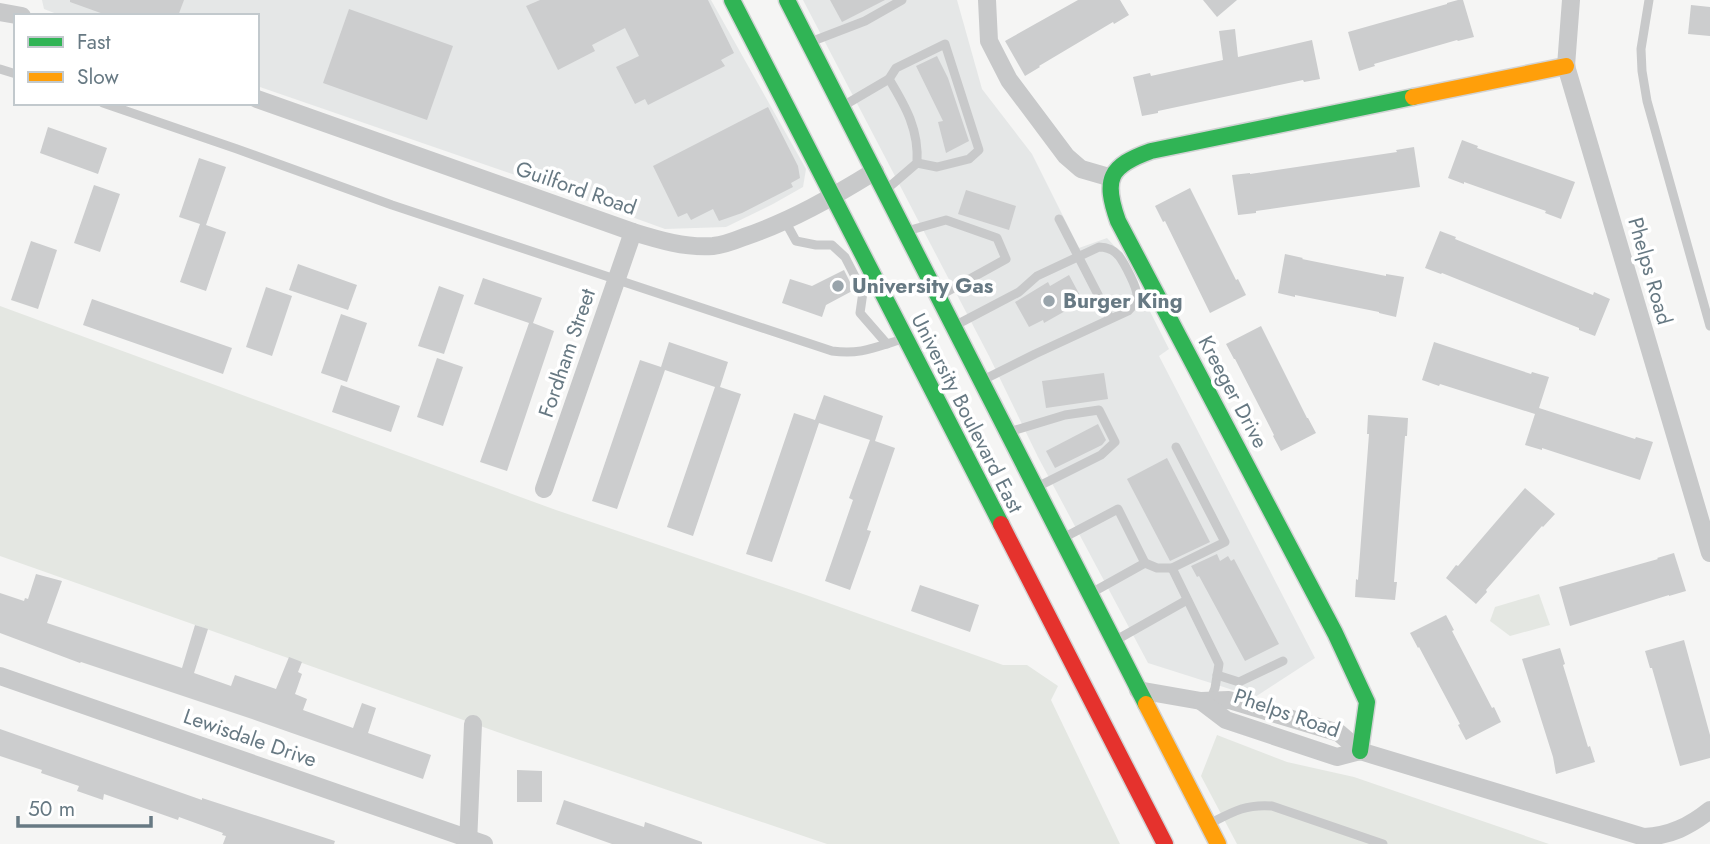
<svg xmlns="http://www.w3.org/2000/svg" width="1710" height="844" font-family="Jost,sans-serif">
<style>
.built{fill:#e5e7e7}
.green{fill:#e4e7e2}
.building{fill:#cccdce}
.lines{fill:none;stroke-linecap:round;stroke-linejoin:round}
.fast-casing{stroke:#d2d3d4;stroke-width:19}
.slow-casing{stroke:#d2d3d4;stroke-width:19}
.jam-casing{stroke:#d2d3d4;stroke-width:19}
.lane{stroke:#c8c9ca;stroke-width:9}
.street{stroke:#c8c9ca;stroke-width:18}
.fast{stroke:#30b455;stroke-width:16}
.slow{stroke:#ff9f0a;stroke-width:16}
.jam{stroke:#e5322d;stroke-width:16}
.poi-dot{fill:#99a4ab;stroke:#fff;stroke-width:2.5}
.labels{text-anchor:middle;stroke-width:7;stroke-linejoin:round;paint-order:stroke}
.street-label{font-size:21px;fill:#677983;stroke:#fff}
.poi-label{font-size:21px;font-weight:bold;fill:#677983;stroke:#fff;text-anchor:start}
</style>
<rect width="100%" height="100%" fill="#f5f5f4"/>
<g class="built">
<polygon points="42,0 711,0 806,169 803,187 773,204 726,227 665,229 524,178 257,86 257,16 62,16 44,9"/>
<polygon points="803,0 957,0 982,89 1032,154 1079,248 1107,238 1120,252 1169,349 1159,356 1315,658 1255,697 1148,663 1038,457 989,356"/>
</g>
<g class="green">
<polygon points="0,306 556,510 806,595 1003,665 1027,665 1058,686 1051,700 1120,844 827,844 520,740 0,556"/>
<polygon points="1539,594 1550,625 1510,636 1490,621 1495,607"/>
<polygon points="1217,735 1287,762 1354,777 1549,844 1237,844 1201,776"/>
</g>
<g class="building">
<polygon points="70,0 184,0 178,16 109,16 70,2"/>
<polygon points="540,0 708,0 734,53 721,60 725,66 648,105 645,99 635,104 616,67 639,56 625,28 592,45 595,51 558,70 526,6"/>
<polygon points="830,0 885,0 842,22"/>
<polygon points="1078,0 1120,0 1129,15 1114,24 1113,22 1039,66 1040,67 1025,76 1005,41"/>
<polygon points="1203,0 1237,0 1217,17"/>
<polygon points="1458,0 1463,0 1474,37 1458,41 1457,40 1374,64 1375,66 1359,71 1348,32 1447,4 1447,3"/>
<polygon points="1691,5 1710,7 1710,36 1688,34"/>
<polygon points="349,9 453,46 427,120 323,83"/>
<polygon points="1235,29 1238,57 1312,40 1320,79 1304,82 1303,80 1158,111 1158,113 1142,116 1133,77 1150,73 1151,76 1223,60 1219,31"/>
<polygon points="937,56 948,78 969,141 946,153 938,122 943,121 916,66"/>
<polygon points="768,107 798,166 800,178 791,183 793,187 742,213 719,221 713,209 691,220 687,213 678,217 653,166"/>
<polygon points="48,127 107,148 98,174 40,153"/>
<polygon points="1462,140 1478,146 1477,148 1575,182 1561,219 1545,213 1546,211 1464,182 1464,184 1448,178"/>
<polygon points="1414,147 1420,187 1256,211 1256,213 1238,215 1232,175 1250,173 1250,174 1397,152 1396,150"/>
<polygon points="199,158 226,167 206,225 226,232 206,291 180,282 200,224 179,217"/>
<polygon points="94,185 120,194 100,252 74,243"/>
<polygon points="1190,188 1236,280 1238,279 1246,295 1210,313 1165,221 1163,222 1155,206"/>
<polygon points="966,190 1016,206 1009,230 958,214"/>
<polygon points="1440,231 1456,237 1455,239 1593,295 1594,292 1610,299 1595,336 1579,330 1579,328 1442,273 1441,274 1425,268"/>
<polygon points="31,241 57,250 38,309 11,300"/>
<polygon points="1285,254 1303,258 1302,259 1386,276 1386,274 1404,277 1396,317 1379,313 1379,312 1295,295 1295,297 1278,293"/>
<polygon points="298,264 357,285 348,310 289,290"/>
<polygon points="844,270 854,290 826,305 822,317 782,303 790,279 812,286"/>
<polygon points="1069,275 1083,301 1044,323 1043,320 1029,327 1015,302 1048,282 1050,286"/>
<polygon points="483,278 542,298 533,323 554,331 507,471 480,462 529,323 474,304"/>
<polygon points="439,286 464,295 444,354 418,346"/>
<polygon points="266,287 292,296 272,356 246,347"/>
<polygon points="92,299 232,348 223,374 83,325"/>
<polygon points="341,314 367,323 347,382 321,373"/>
<polygon points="1261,326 1307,418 1308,418 1316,433 1281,451 1273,436 1274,435 1235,359 1234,359 1226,344"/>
<polygon points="669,342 728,362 720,387 741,394 693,536 667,527 715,387 665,370 617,509 592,501 640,360 661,367"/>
<polygon points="1434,342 1531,374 1532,372 1549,377 1539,408 1635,439 1636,437 1653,442 1640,480 1542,448 1542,450 1525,445 1535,414 1440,384 1439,386 1422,380"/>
<polygon points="437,358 463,367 443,426 417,417"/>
<polygon points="1104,373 1108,399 1046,408 1042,381"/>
<polygon points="341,385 400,406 391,432 332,412"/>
<polygon points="824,395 883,416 875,441 895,448 867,530 871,531 850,590 825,581 853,500 849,498 870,440 819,423 772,562 746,554 794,413 815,420"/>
<polygon points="1368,415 1408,418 1407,436 1405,436 1394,582 1397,582 1395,600 1355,597 1356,579 1358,580 1369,434 1367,434"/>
<polygon points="1098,424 1106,440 1102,445 1055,468 1046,451"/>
<polygon points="1167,458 1210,542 1170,561 1127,479"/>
<polygon points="1525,488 1555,514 1543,527 1542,526 1486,590 1487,592 1476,604 1446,578 1456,565 1458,566"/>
<polygon points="1674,553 1686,591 1669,596 1669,595 1570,626 1559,587 1658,559 1657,558"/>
<polygon points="1217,554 1220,561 1228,556 1231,561 1234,559 1279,644 1245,661 1199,576 1197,577 1191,566"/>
<polygon points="36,574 62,581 47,623 182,668 195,625 208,629 194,673 231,686 235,675 276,689 289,657 302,662 298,672 302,674 295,694 307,699 303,710 353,728 362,703 376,708 368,733 431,755 423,779 252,719 81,662 80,663 0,633 0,593 24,601 25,598 28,599"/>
<polygon points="920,585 979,605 970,632 911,611"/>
<polygon points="1446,615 1454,630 1452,631 1492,708 1494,707 1501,722 1466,740 1458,725 1460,724 1419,647 1418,648 1410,633"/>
<polygon points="1684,640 1710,735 1710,758 1680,766 1652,668 1650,668 1645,651"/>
<polygon points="1560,648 1565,664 1563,665 1588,747 1590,746 1595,762 1556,774 1553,757 1522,659"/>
<polygon points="0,729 202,800 202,798 335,841 334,844 223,844 226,836 222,835 223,833 179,817 178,820 104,794 103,800 77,791 79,786 41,773 42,770 0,756"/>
<polygon points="517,770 542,771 542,802 517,802"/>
<polygon points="564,800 644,827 645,822 702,842 702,844 612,844 556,824"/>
</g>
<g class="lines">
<g class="fast-casing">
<g id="fast">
<polyline points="732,0 1001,524"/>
<polyline points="787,0 1146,704"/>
<path d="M1360 751 1367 702 1335 633 1118 221C1103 179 1109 166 1151 151L1413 97"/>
</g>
</g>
<g class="slow-casing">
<g id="slow">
<polyline points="1413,97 1566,66"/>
<polyline points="1146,704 1218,844"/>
</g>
</g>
<g class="jam-casing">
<polyline id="jam" points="1001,524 1165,844"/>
</g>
<g class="lane">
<polyline points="1649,0 1641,49 1642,71 1647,101 1710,326"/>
<polyline points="813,41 865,21 902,0"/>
<polyline points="0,69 16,74"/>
<polyline points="889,79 896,68 945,44 979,150 969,159 937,167 917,163"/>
<path d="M103 103 237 149 392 205 832 351C862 355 875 347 903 339"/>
<path d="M843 106 889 79C906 107 919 130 917 163L888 188"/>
<polyline points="1059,219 1110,318"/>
<polyline points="785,221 796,241 816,245 832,245 845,257 863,292 860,313 887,344"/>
<polyline points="907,231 946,220 997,238 1006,259 939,296"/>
<path d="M958 324 1019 292 1037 276 1099 247C1107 247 1114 250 1119 256 1124 263 1138 288 1137 297 1136 303 1132 307 1128 311L1035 354 985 379"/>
<polyline points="1009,432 1065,415 1099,410 1115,442 1101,455 1039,486"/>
<polyline points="1065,537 1118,509 1145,563 1093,592"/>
<polyline points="1145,563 1157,568 1172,568 1225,542 1176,447"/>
<polyline points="1172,568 1219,664 1215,688 1210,701"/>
<polyline points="1118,639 1187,600"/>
<polyline points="1217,675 1239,682 1283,661"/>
<path d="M1213 822C1234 811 1247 804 1272 806L1383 844"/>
</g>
<g class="street">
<polyline points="987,0 989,41 1009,80 1066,156 1081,169 1112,178"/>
<polyline points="1571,0 1566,66 1710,553"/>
<polyline points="0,12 22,16"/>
<path d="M257 99 633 232C659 240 685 248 713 246 723 245 734 241 744 237 791 221 833 197 875 171"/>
<polyline points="544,489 633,232"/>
<polyline points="0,676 484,844"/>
<path d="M1138 690 1201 701 1229 700 1339 733 1360 751 1644 837C1670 836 1690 826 1710 810"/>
<polyline points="1201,701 1226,720 1337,757 1360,751"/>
<polyline points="468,844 473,724"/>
</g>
<use href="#fast" class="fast"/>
<use href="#slow" class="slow"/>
<use href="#jam" class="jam"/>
</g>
<g class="poi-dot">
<circle cx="838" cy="286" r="7"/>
<circle cx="1049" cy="301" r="7"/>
</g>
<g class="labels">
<g class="street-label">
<text transform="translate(576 188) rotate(19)" y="7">Guilford Road</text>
<text transform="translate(1650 271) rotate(74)" y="7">Phelps Road</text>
<text transform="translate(567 353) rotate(-71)" y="7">Fordham Street</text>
<text transform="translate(1233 392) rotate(62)" y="7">Kreeger Drive</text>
<text transform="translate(967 413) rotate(63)" y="7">University Boulevard East</text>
<text transform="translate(1287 713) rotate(19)" y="7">Phelps Road</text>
<text transform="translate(250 738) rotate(19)" y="7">Lewisdale Drive</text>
</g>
<g class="poi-label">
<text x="852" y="293">University Gas</text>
<text x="1063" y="308">Burger King</text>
</g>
</g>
<rect x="14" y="14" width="245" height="91" fill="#ffffff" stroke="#c2c9cd" stroke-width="2"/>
<rect x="28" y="37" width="35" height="10" fill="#30b455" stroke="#c2c9cd" stroke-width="2"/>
<text x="77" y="49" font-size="21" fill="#677983">Fast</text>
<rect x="28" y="72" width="35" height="10" fill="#ff9f0a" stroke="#c2c9cd" stroke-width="2"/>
<text x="77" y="84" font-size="21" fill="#677983">Slow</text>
<path d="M18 816v10h133v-10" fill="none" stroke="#677983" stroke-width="3.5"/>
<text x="28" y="816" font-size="21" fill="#677983" stroke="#ffffff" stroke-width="5" paint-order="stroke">50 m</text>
</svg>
